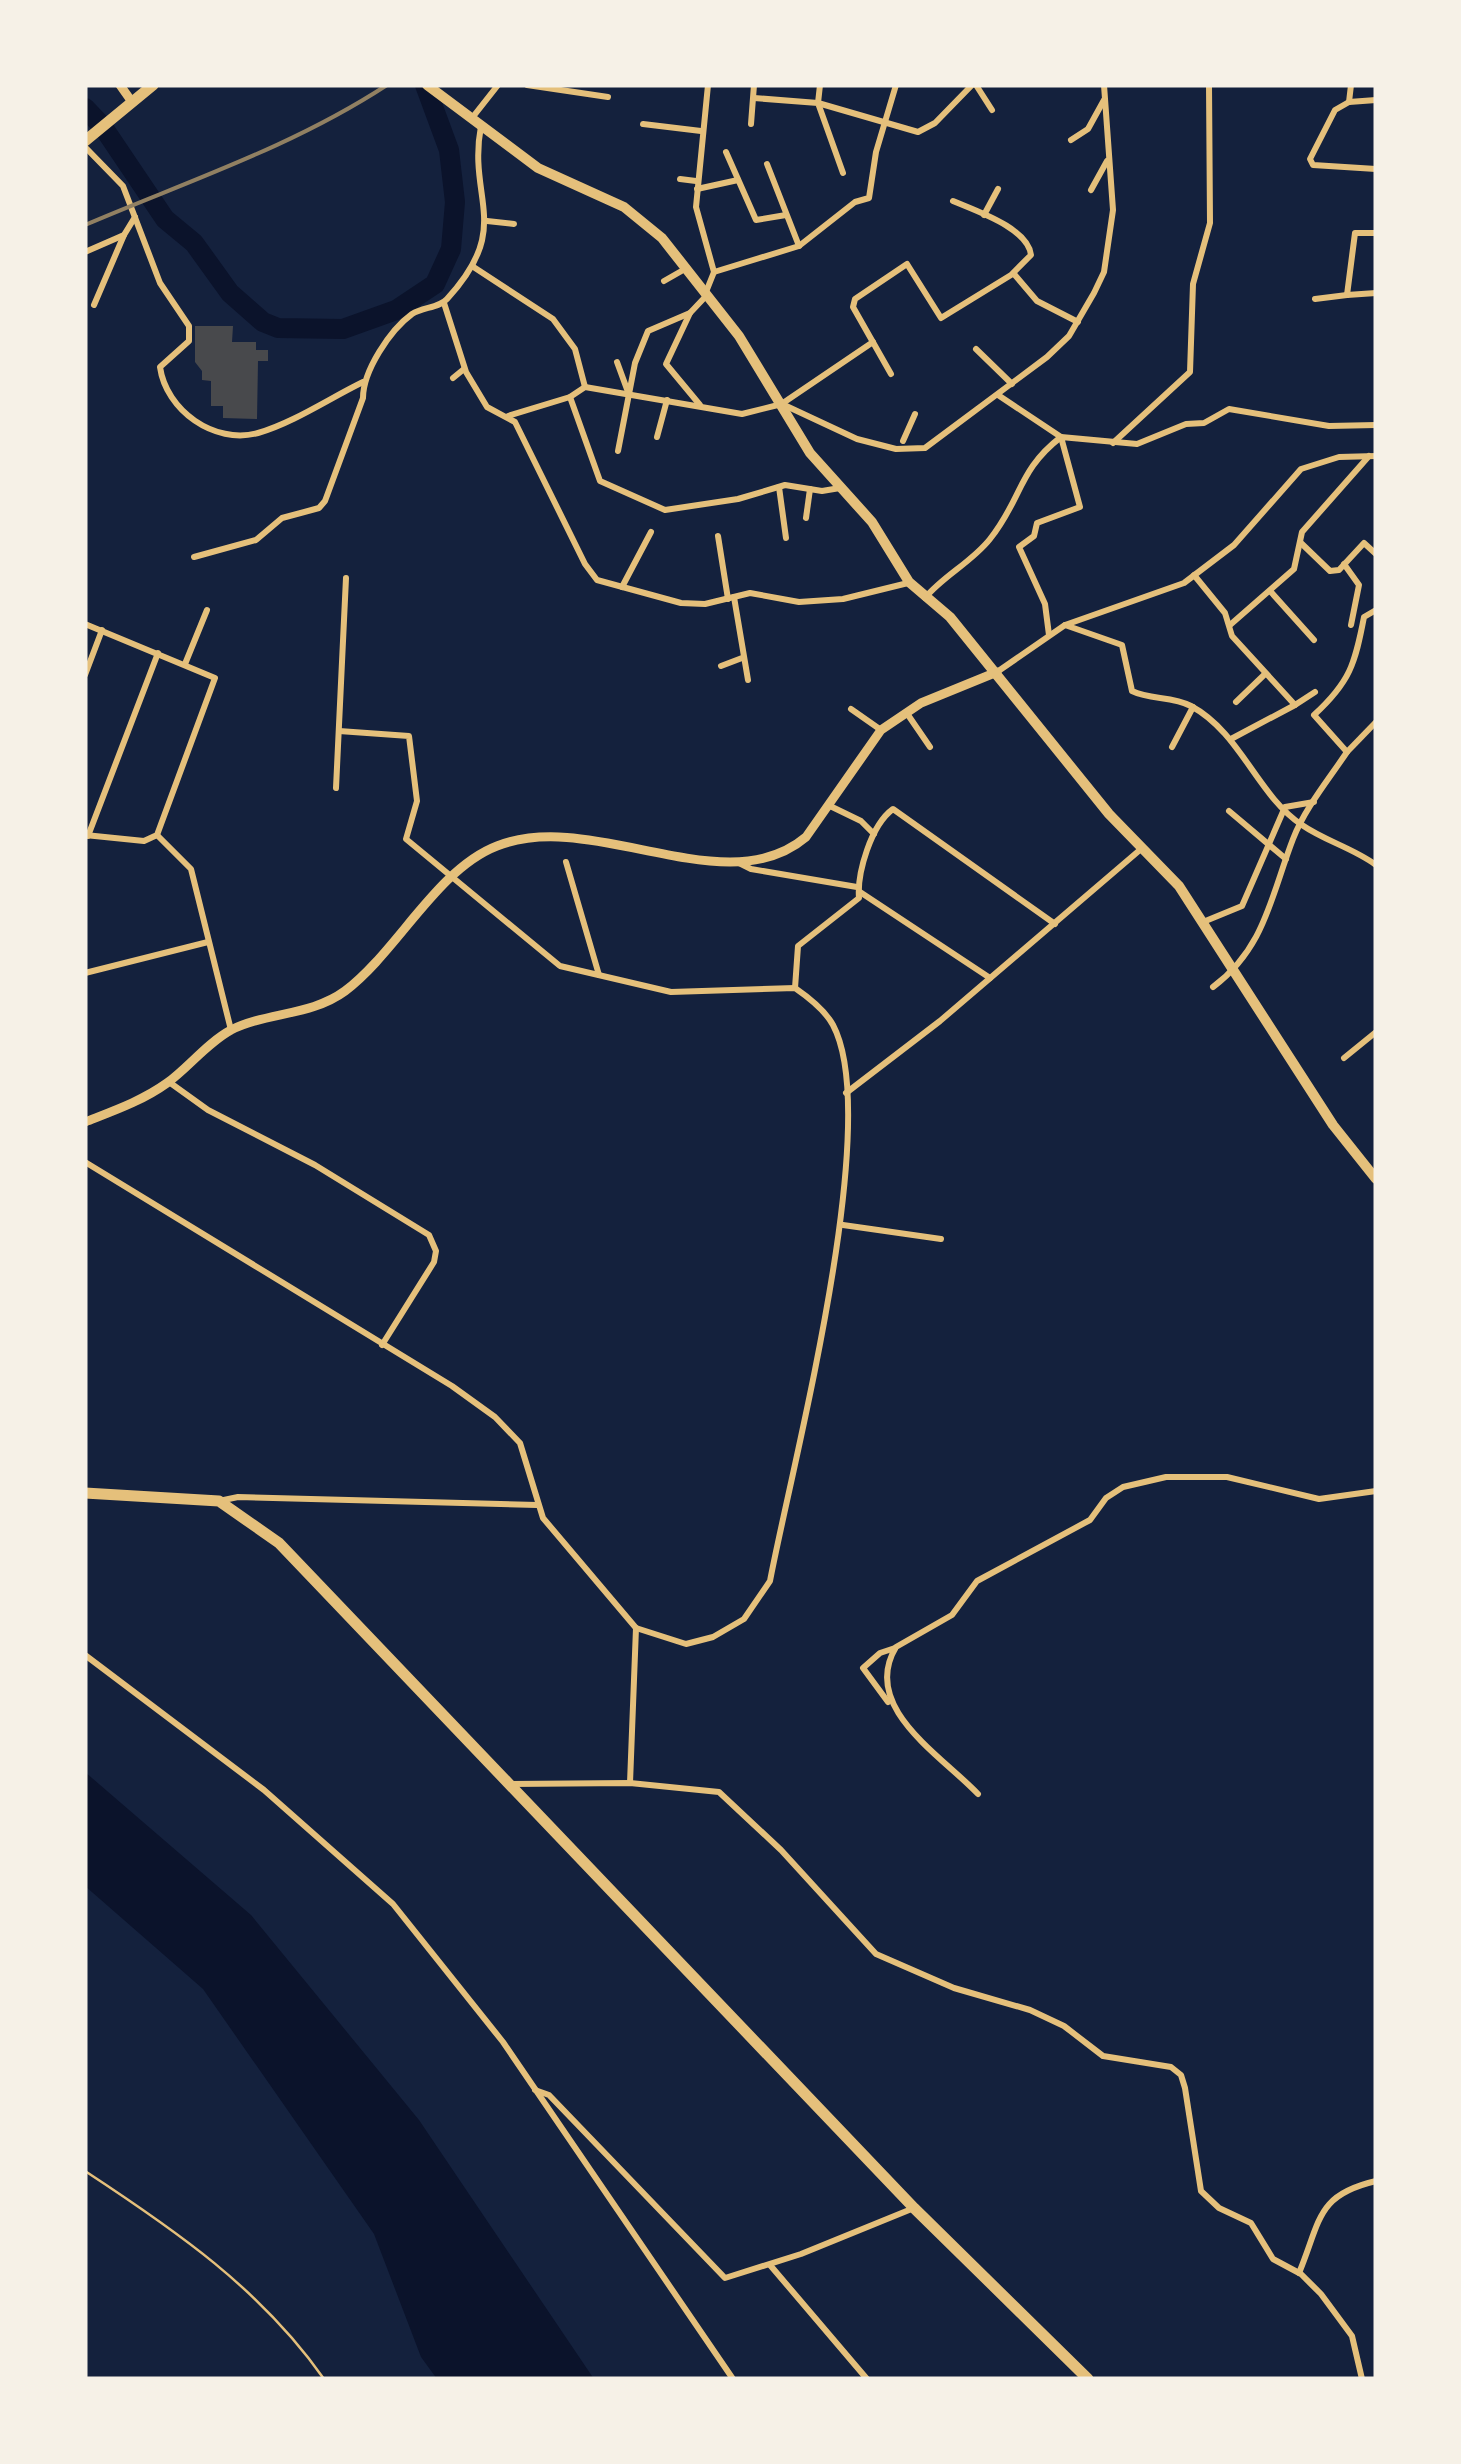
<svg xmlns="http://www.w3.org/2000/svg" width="1461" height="2464" font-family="Mulish,sans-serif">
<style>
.water{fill:#0b132b}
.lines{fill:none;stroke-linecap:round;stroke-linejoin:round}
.river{stroke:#0b132b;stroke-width:20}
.building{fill:#48494c}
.path{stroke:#e5c07b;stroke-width:2.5}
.minor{stroke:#e5c07b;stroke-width:6}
.tertiary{stroke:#e5c07b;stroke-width:9}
.secondary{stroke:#e5c07b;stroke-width:10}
.primary{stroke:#e5c07b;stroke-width:11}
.trunk{stroke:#e5c07b;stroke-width:11}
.rail{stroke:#918062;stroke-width:4}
</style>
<rect width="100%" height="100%" fill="#14213d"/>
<polygon class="water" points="85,1772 251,1915 419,2120 594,2379 437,2379 421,2357 374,2234 203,1989 85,1886"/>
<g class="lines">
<polyline class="river" points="85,108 103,127 165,219 194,243 230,293 263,322 278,328 343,329 396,310 435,284 451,249 455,202 449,150 425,85"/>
</g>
<polygon class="building" points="195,326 233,326 232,342 256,342 256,350 268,350 268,361 258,361 257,419 223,418 223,406 211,406 211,381 202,380 202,371 195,362"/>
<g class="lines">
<path class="path" d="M85 2171C175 2230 261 2289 324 2379"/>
<g class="minor">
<polyline points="527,85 608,97"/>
<polyline points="820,85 818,103 918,132 935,123 972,85"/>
<polyline points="976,85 992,110"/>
<polyline points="1351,85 1349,102 1376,100"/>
<polyline points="754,98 818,103 843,173"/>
<polyline points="1349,102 1335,110 1310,159 1313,165 1376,169"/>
<polyline points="472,118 498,85"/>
<polyline points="643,124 701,131"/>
<polyline points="751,124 754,85"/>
<polyline points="1071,140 1088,129 1104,100"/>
<path d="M85 147 123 186 160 283 189 326V341L160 367C166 410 214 445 258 433 293 423 330 398 363 382"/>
<polyline points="726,152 756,220 786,215"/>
<polyline points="767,164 799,246"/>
<polyline points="680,179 696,181"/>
<polyline points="697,189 738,180"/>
<polyline points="1091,190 1107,161"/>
<polyline points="984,215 998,189"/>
<polyline points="487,221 514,224"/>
<polyline points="1376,233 1355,233 1347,295 1376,293"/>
<polyline points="85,252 124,235 135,217"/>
<polyline points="472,266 553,319 575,349 585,387"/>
<polyline points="714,272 799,246 855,202 869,198 876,152 896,85"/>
<polyline points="1014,274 1037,301 1078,322"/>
<polyline points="664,281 685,269"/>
<polyline points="706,292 714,272 696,207 708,85"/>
<polyline points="1315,299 1347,295"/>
<polyline points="444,303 466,372 487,407 515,422 585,564 597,580 681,603 705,604 750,593 799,602 843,599 908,583"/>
<polyline points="94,305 124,235"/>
<polyline points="690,313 666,364 700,405"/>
<polyline points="976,349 1012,384"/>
<polyline points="617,362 628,392"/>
<path d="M891 374 853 307 855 299 907 264 941 318 1011 275 1031 255C1028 228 976 211 953 201"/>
<polyline points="453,378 464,369"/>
<polyline points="570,397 600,481 665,510 738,499 785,485 822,491 840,488"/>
<polyline points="783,403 873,342"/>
<polyline points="508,416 570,397 585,387 742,414 782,404 857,439 896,449 925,448 1047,357 1069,336 1094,293 1104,272 1113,210 1104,85"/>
<polyline points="657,437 667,400"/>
<polyline points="903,441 915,414"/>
<polyline points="1113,443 1190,372 1193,284 1210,223 1209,85"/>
<polyline points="618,451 635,363 648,331 690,313 707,295"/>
<polyline points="779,487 786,538"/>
<polyline points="806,518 810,489"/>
<polyline points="718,536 728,599"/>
<polyline points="1301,543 1330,571 1339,570 1364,543 1376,554"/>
<path d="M194 557 256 540 282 518 319 508 325 501 363 398C363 371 390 330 412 314 423 307 439 308 447 299 514 226 467 200 481 126"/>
<polyline points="1344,564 1359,585 1351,625"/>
<polyline points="1194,575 1225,613 1232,636 1295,705 1315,692"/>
<polyline points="622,587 651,532"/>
<polyline points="1271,592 1314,640"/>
<polyline points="734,597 748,680"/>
<path d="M925 598C943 576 972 562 990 539 1022 499 1018 470 1061 437L998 395"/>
<polyline points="85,624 215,678 157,835 144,841 85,835"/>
<path d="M1065 625 1122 645 1132 691C1150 700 1172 696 1191 706 1241 733 1257 795 1302 825 1325 841 1353 848 1376 865"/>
<polyline points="1230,625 1294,569 1302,532 1369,456"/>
<polyline points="1049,635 1045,604 1019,547 1034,536 1037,523 1080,507 1061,437 1137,444 1186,424 1204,423 1229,409 1329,426 1376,425"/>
<polyline points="185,664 207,610"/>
<polyline points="721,666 742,658"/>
<polyline points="997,672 1065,625 1184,583 1234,545 1301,469 1339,457 1376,456"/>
<polyline points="85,675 102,630"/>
<polyline points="1236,702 1265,674"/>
<polyline points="851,709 881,730"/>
<polyline points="906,712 930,747"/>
<polyline points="1231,739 1295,705"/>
<polyline points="1172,747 1193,707"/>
<polyline points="1347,752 1376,722"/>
<polyline points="336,788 346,578"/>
<polyline points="828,805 861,821 874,834"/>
<polyline points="1229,811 1286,859"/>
<polyline points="157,835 191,869 231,1030"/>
<polyline points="88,836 158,653"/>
<polyline points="566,862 599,975"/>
<polyline points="737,862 751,869 857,887"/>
<polyline points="860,892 990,978"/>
<polyline points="1203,922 1242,906 1285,807 1314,802"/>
<polyline points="85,973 208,942"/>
<path d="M1213 987C1265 948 1271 896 1293 839 1305 808 1329 779 1347 752L1314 715C1350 682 1355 664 1364 617L1376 610"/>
<path d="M795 988 798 946 859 898C857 873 871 825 893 809L1055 924"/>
<polyline points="1344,1058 1376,1032"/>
<polyline points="169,1082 208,1110 315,1165 429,1235 436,1251 434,1262 382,1345"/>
<polyline points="846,1093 940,1021 1141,849"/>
<path d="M85 1162 452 1386 495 1417 520 1443 543 1518 636 1628 686 1644 713 1637 744 1619 770 1581C792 1465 884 1121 833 1025 825 1010 808 997 795 988L671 992 560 966 406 839 417 801 409 736 339 731"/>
<polyline points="843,1225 941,1239"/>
<polyline points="219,1501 238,1497 537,1505"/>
<polyline points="85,1655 264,1790 393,1904 503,2042 733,2379"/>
<polyline points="888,1702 863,1668 880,1653 895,1648"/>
<polyline points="630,1783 636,1628"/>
<polyline points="510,1784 630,1783 719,1792 781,1850 876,1954 954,1988 1030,2010 1064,2026 1103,2056 1171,2067 1181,2075 1185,2088 1201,2191 1219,2208 1251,2223 1273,2259 1301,2274 1321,2294 1352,2336 1362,2379"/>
<path d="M978 1794C941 1755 860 1707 896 1647L952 1615 977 1581 1090 1520 1106 1498 1123 1487 1166 1477H1227L1319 1499 1376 1491"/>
<polyline points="535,2090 549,2095 725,2278 801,2254 914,2208"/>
<polyline points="770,2265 867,2379"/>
<path d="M1299 2273C1321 2220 1316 2195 1376 2181"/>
</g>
<g class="tertiary">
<polyline points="120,85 132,102"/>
<path d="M85 1122C113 1111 142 1101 167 1083 188 1068 207 1043 231 1030 267 1012 311 1016 345 991 397 952 437 869 497 846 593 808 726 905 806 837L881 730 921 703 997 672"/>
</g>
<polyline class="secondary" points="427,85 538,168 624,207 662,238 739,336 810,453 872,522 909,582 950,617 1109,814 1179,886 1333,1125 1376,1179"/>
<polyline class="primary" points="85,1493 219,1501 279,1543 914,2208 1088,2379"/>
<polyline class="trunk" points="85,141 153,85"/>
<path class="rail" d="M85 225C188 181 292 147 387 85"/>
</g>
<rect width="1461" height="2464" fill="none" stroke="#f6f1e7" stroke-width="175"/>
</svg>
